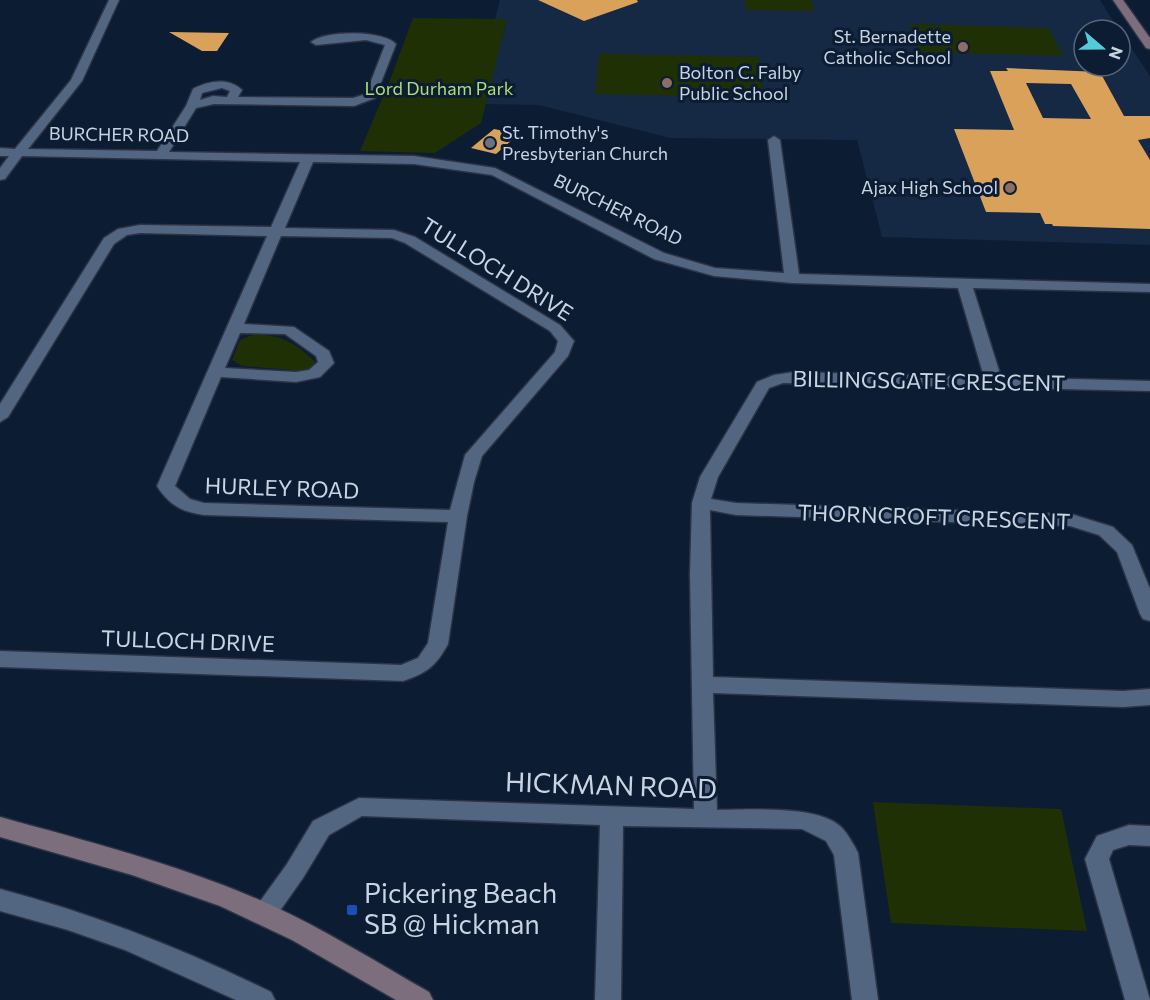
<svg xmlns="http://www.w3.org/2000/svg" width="1150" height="1000" font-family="Commissioner,sans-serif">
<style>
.built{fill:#152844}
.green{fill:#1f3005}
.building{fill:#daa15a;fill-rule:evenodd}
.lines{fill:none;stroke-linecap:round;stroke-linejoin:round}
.street-casing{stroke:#2c3345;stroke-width:3}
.secondary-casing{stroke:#2c3345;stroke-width:3}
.street{fill:#536681;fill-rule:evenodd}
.secondary{fill:#7c6e7c;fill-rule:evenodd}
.education-dot{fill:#8d6e63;stroke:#0c1c33;stroke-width:2}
.worship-dot{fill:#6b7280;stroke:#0c1c33;stroke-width:2}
.transit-dot{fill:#1a4fb4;stroke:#0c1c33;stroke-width:2}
.labels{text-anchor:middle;stroke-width:6;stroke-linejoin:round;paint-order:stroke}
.far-poi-label{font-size:18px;fill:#c9d4e3;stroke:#0c1c33;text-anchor:end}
.far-park-label{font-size:18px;fill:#b0de77;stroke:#0c1c33}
.far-street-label{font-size:18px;fill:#c9d4e3;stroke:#0c1c33}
.street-label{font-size:22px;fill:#c9d4e3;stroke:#0c1c33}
.near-street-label{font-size:27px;fill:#c9d4e3;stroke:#0c1c33}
.near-poi-label{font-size:27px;fill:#c9d4e3;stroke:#0c1c33;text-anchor:start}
</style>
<rect width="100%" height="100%" fill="#0c1c33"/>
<polygon class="built" points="500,0 1100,0 1119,30 1084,30 1084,66 1120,66 1120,31 1150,76 1150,245 882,237 857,140 670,138 539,105 485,104 507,19 495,19"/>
<g class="green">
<polygon points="745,0 811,0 814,11 746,10"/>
<polygon points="413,18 507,19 481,123 435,153 360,151 390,80"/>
<polygon points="910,24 1049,28 1063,56 919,52"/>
<polygon points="599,54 759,57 764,98 595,94"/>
<path d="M255 334C281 335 296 343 315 362L312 368 305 371 242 366 232 360 240 340Z"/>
<polygon points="873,802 1061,809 1087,931 891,923"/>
</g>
<g class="building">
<polygon points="538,0 637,0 638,2 584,21"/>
<polygon points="169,32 229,33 217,51 202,51"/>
<path d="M1006 68 1100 72 1124 116H1150V138L1138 140 1150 160V229L1053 226 1052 224H1045L1040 213 986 212 954 129 1014 130 990 71H1008ZM1026 83 1071 84 1091 119 1043 118Z"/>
<polygon points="494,129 519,134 496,154 471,148"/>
</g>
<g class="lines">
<g class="street-casing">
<g id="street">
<path d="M109 0H119L82 81 28 149 157 151 186 106 193 89C208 81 228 77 242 90L238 97 353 98 366 94 385 45 366 40 316 45 311 42C325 30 383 30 396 44L375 98 354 106 214 104 196 108 169 152 414 156 495 168 664 253 715 268 784 273 768 140 774 136 780 140 799 274 1150 284V292L973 288 1001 377 1150 381V391L783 383 769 388 718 477 711 499 736 503 1071 514 1113 527 1132 545 1150 589V621L1143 619 1140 614 1117 552 1099 535 1070 526 736 515 710 510 713 677 1123 691 1150 689V705L1123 707 713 693 717 810C749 810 822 804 843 829 849 836 854 845 858 853L878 1000H852L834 855 826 841 802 829 623 826 621 1000H595L600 825 362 816 329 835 303 878 272 922 263 925 254 922 251 914 287 864 313 821 359 798 694 809 690 574 692 503 700 477 757 382 774 375 794 372 984 377 958 288 792 283 714 276 654 259 492 175 414 164 313 162 285 228 394 230 415 237 560 325 574 341 568 356 482 456 474 482 467 516 448 644C436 666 427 673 403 681L0 667V651L401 665 418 658 428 643 448 522 204 515C182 512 169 505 157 486L267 236 140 233 127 235 114 244 8 417 0 422V404L104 238 118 229 140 225 271 227 300 162 22 156 5 179 0 180V168L9 156H0V148L15 149 71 80ZM222 88 230 91 227 97 213 96 200 100 202 93ZM281 236 392 238 405 243 550 331 558 341 555 352 465 455 450 510 204 503 190 499 175 486 221 377 296 382 320 377 334 363 329 351 294 327 244 324ZM240 333 285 334 316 356 318 362 309 370 296 372 225 368Z"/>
<polygon points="1129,825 1150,826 1150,846 1129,845 1113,850 1109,859 1150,1000 1125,1000 1085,859 1097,836"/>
<path d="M0 889C94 914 184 949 271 992L275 1000H236L125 950 68 930 0 911Z"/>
</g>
</g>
<g class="secondary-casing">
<g id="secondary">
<polygon points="1113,0 1123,0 1150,38 1150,49 1146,48"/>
<path d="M0 817C91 842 183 866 269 904 324 929 376 962 429 992L433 1000H396L292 940 220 906 132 875 0 837Z"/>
</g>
</g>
<use href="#street" class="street"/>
<use href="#secondary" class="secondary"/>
</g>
<g class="education-dot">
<circle cx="963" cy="47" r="6"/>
<circle cx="667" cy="83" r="6"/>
<circle cx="1010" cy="188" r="6"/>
</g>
<circle class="worship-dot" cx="490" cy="143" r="6"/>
<rect class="transit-dot" x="346" y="904" width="12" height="12" rx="3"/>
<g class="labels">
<g class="far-poi-label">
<text x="951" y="43">St. Bernadette<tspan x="951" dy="21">Catholic School</tspan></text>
<text x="679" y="79" text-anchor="start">Bolton C. Falby<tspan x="679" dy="21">Public School</tspan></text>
<text x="502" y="139" text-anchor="start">St. Timothy's<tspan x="502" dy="21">Presbyterian Church</tspan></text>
<text x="998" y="194">Ajax High School</text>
</g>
<g class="far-park-label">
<text x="439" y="95">Lord Durham Park</text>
</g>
<g class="far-street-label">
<text transform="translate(119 135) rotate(1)" y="6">BURCHER ROAD</text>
<text transform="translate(618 210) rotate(26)" y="6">BURCHER ROAD</text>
</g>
<g class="street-label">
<text transform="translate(497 269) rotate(32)" y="8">TULLOCH DRIVE</text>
<text transform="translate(929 381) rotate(1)" y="8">BILLINGSGATE CRESCENT</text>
<text transform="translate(282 488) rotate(2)" y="8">HURLEY ROAD</text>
<text transform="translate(934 517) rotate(2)" y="8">THORNCROFT CRESCENT</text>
<text transform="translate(188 641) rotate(2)" y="8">TULLOCH DRIVE</text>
</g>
<g class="near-street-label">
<text transform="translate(611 786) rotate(2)" y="9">HICKMAN ROAD</text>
</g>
<g class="near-poi-label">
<text x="364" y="903">Pickering Beach<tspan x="364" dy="31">SB @ Hickman</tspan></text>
</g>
</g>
<g transform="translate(1102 48) rotate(110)"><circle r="28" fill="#0c1c33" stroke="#586679" stroke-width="1.5"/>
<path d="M0-4.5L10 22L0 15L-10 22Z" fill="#53cbdb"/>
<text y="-9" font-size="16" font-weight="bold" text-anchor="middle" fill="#c9d4e3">N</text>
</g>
</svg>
